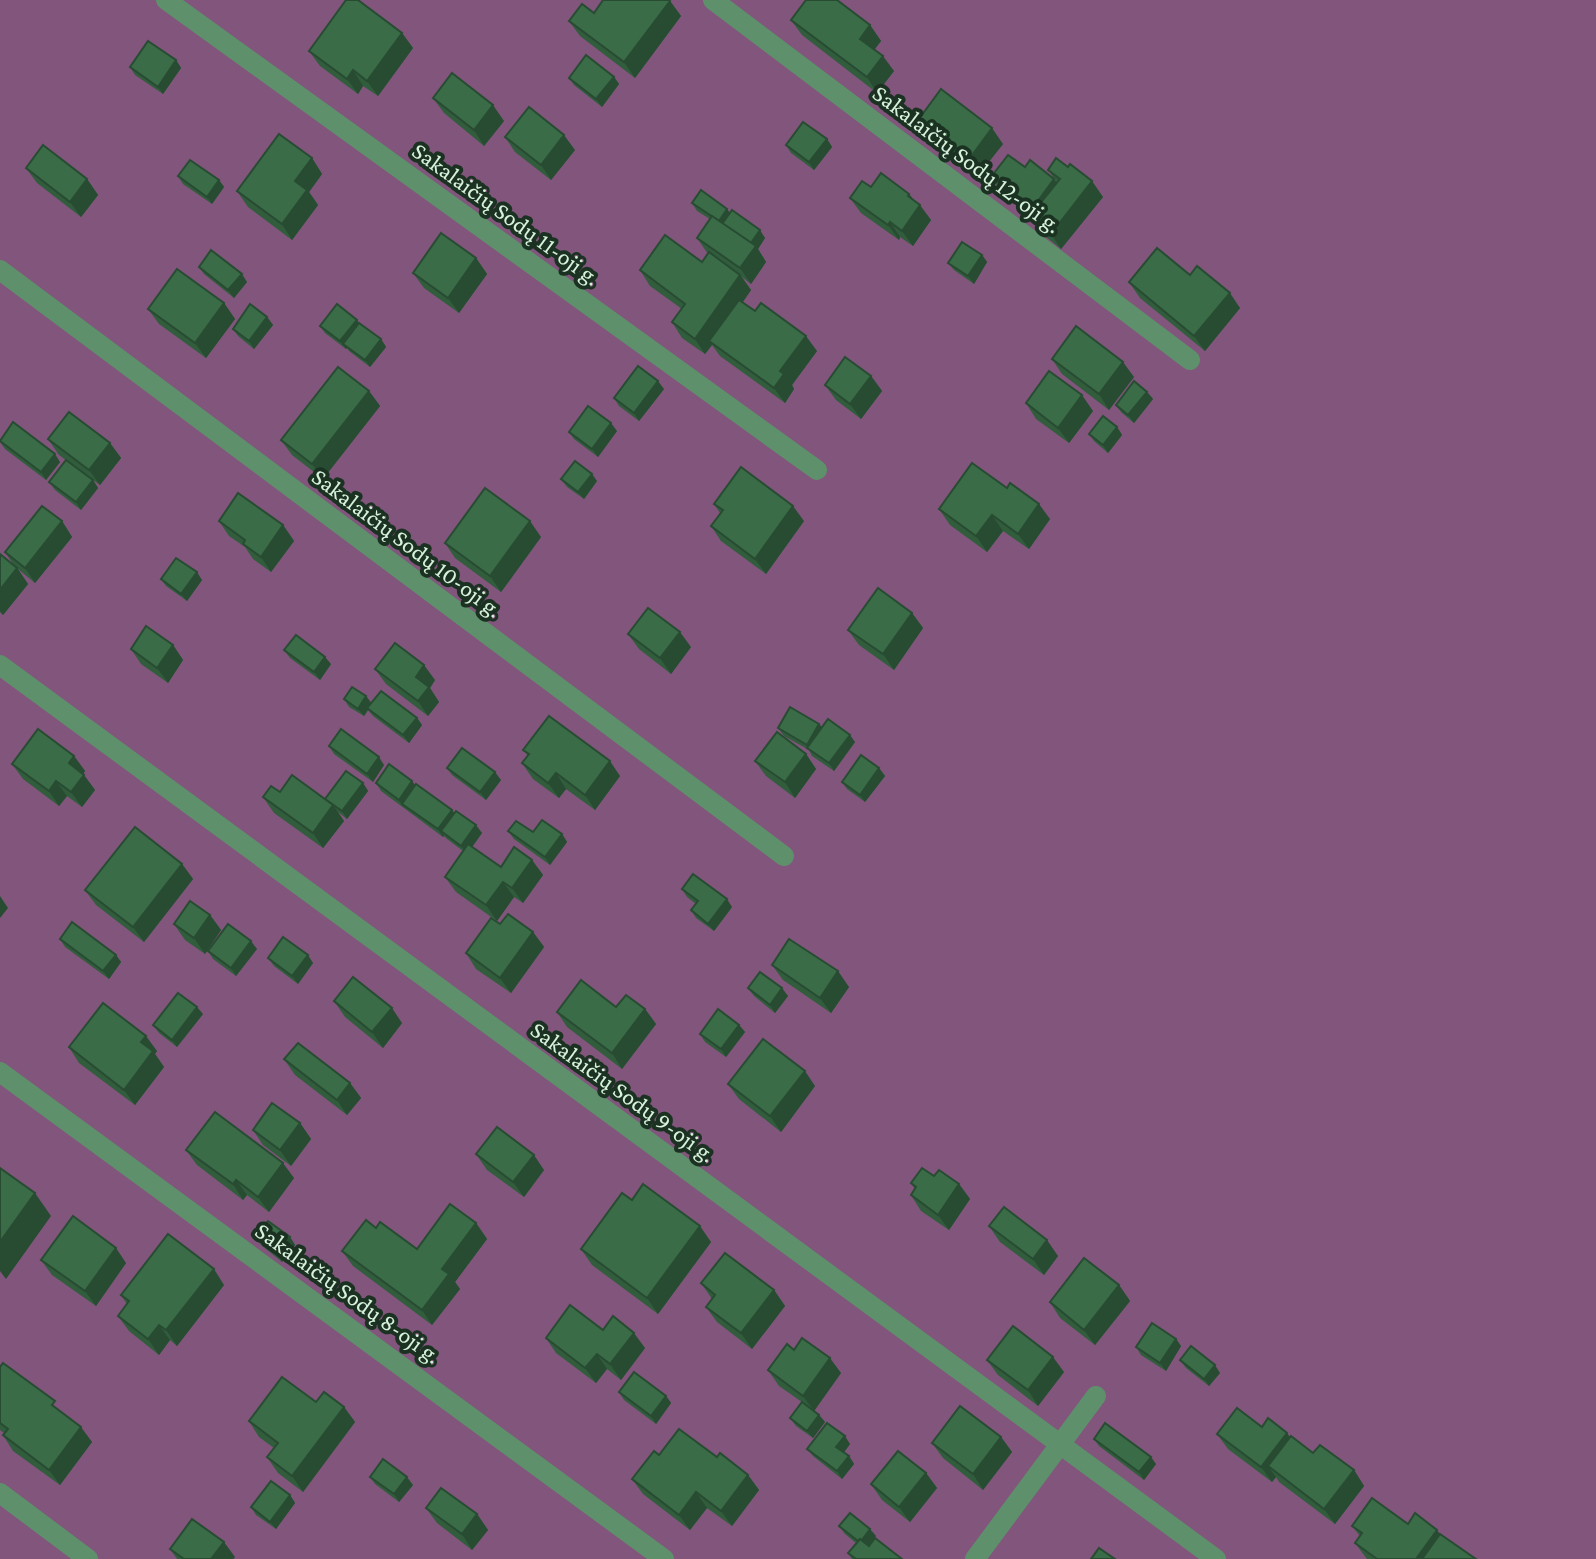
<svg xmlns="http://www.w3.org/2000/svg" width="1596" height="1559" font-family="'Crimson Pro',serif">
<style>
.green{fill:#81557c}
.lines{fill:none;stroke-linecap:round;stroke-linejoin:round}
.minor{stroke:#5e916b;stroke-width:20}
.wall{fill:#315d3d}
.shaded-wall{fill:#284c32}
.building{fill:#396c47;stroke:#284c32;stroke-width:2}
.labels{text-anchor:middle;stroke-width:8;stroke-linejoin:round;paint-order:stroke}
.street-label{font-size:24px;fill:#d7f2dc;stroke:#1b3121}
</style>
<rect width="100%" height="100%" fill="#1d512d"/>
<rect class="green" x="0" y="0" width="1596" height="1559"/>
<g class="lines">
<g class="minor">
<polyline points="166,0 817,470"/>
<polyline points="713,0 1190,360"/>
<polyline points="0,270 784,856"/>
<polyline points="0,665 1216,1559"/>
<polyline points="0,1072 664,1559"/>
<polyline points="0,1493 88,1559"/>
<polyline points="975,1559 1096,1396"/>
</g>
</g>
<g class="wall">
<polygon points="670,1 681,16 635,78 580,36 569,21 594,13"/>
<polygon points="791,20 870,25 881,41 874,50 894,71 877,93 802,35"/>
<polygon points="402,33 413,48 378,96 363,86 358,94 320,66 309,51"/>
<polygon points="176,60 181,68 163,94 135,75 130,67"/>
<polygon points="614,77 619,84 602,107 574,85 569,78"/>
<polygon points="433,98 504,121 484,146 444,113"/>
<polygon points="919,119 1003,144 980,173 929,135"/>
<polygon points="505,137 575,150 551,180 515,152"/>
<polygon points="827,139 832,147 814,170 791,153 786,145"/>
<polygon points="312,158 322,174 309,192 318,205 292,240 248,207 237,191"/>
<polygon points="1025,167 1054,179 1057,182 1048,170 1103,197 1061,249 1040,232 1029,217 1031,215 1002,193 991,177"/>
<polygon points="26,168 87,179 98,195 81,217 37,183"/>
<polygon points="178,176 219,180 224,187 212,204 183,184"/>
<polygon points="871,187 909,194 931,220 913,246 900,237 899,240 861,213 850,198"/>
<polygon points="692,203 730,213 765,238 758,249 766,262 751,284 742,277 751,290 743,302 817,351 792,385 794,389 785,403 720,356 712,345 705,354 682,338 672,322 682,309 650,286 640,270 702,262 708,254 697,238 710,219 697,211"/>
<polygon points="982,255 987,262 974,284 954,270 948,263"/>
<polygon points="476,258 487,274 459,313 424,288 413,273"/>
<polygon points="199,267 247,282 234,298 204,274"/>
<polygon points="1190,275 1240,308 1205,351 1140,298 1129,282"/>
<polygon points="224,303 235,319 206,358 159,324 148,309"/>
<polygon points="267,317 273,325 254,349 238,336 233,329"/>
<polygon points="357,320 359,323 381,339 386,347 370,367 349,351 347,348 346,349 325,333 320,326"/>
<polygon points="1052,359 1134,377 1109,410 1062,374"/>
<polygon points="871,376 882,391 861,419 836,400 825,385"/>
<polygon points="664,389 639,421 619,406 614,398"/>
<polygon points="369,391 380,406 323,479 292,455 281,440"/>
<polygon points="1147,392 1153,399 1134,423 1121,412 1116,405"/>
<polygon points="1026,403 1093,411 1069,443 1036,419"/>
<polygon points="1117,427 1122,435 1108,453 1094,441 1089,434"/>
<polygon points="617,431 598,457 574,439 569,432"/>
<polygon points="48,439 110,443 121,458 100,485 59,455"/>
<polygon points="0,442 60,462 46,480 5,449"/>
<polygon points="561,479 597,481 584,499 567,487"/>
<polygon points="93,480 98,488 81,510 55,490 49,482"/>
<polygon points="714,504 804,521 766,574 721,541 711,526 720,513"/>
<polygon points="939,509 1050,519 1029,549 1003,531 987,552 950,525"/>
<polygon points="62,521 72,537 35,583 18,569 28,584 3,615 0,612 0,554 15,567 5,552"/>
<polygon points="219,521 283,525 294,541 271,572 253,559 245,547 229,536"/>
<polygon points="541,537 501,592 455,558 445,543"/>
<polygon points="161,579 202,580 187,601 166,586"/>
<polygon points="912,613 923,628 894,670 859,645 848,630"/>
<polygon points="628,634 691,647 671,674 639,649"/>
<polygon points="173,645 183,660 168,683 141,664 131,649"/>
<polygon points="284,650 331,664 320,680 290,658"/>
<polygon points="375,669 435,680 430,688 439,702 428,716 386,684"/>
<polygon points="366,696 371,703 417,718 422,725 409,743 373,716 368,710 364,716 349,707 344,699"/>
<polygon points="819,724 822,727 855,742 834,771 812,756 809,750 784,736 778,728"/>
<polygon points="329,746 384,765 373,782 334,754"/>
<polygon points="523,750 620,776 595,810 566,789 559,798 533,779 522,763 528,756"/>
<polygon points="806,754 816,769 795,798 766,776 755,761"/>
<polygon points="74,756 85,771 83,774 95,790 82,807 67,796 59,806 23,779 12,764"/>
<polygon points="447,768 501,780 486,800 452,775"/>
<polygon points="879,768 885,776 865,802 847,789 842,782"/>
<polygon points="363,783 368,791 347,819 338,812 344,821 323,848 274,813 263,797 326,800"/>
<polygon points="376,783 415,785 452,810 454,813 482,833 472,847 501,867 532,860 543,875 523,903 514,897 497,921 456,892 445,877 463,851 447,839 444,836 443,837 381,791"/>
<polygon points="508,831 562,834 567,842 550,865 514,839"/>
<polygon points="182,864 193,879 144,942 96,905 85,890"/>
<polygon points="682,889 732,907 714,931 696,918 691,910 696,904 687,897"/>
<polygon points="210,915 221,930 205,954 185,940 174,924"/>
<polygon points="500,924 533,932 544,947 511,993 476,969 466,953"/>
<polygon points="60,939 116,955 121,962 109,979 65,947"/>
<polygon points="257,949 236,976 213,959 208,951"/>
<polygon points="268,958 313,963 298,984 274,966"/>
<polygon points="772,965 849,987 831,1013 783,980"/>
<polygon points="748,988 788,996 775,1013 754,996"/>
<polygon points="334,1001 402,1023 383,1048 345,1017"/>
<polygon points="616,1007 645,1009 656,1024 622,1069 567,1027 557,1012"/>
<polygon points="203,1014 177,1047 159,1033 153,1025"/>
<polygon points="739,1025 745,1032 726,1057 705,1042 700,1034"/>
<polygon points="69,1047 157,1051 155,1054 164,1067 135,1105 79,1063"/>
<polygon points="284,1059 350,1083 361,1098 347,1115 295,1075"/>
<polygon points="728,1084 815,1086 781,1132 739,1099"/>
<polygon points="300,1123 311,1139 291,1166 263,1145 253,1130"/>
<polygon points="186,1150 294,1178 269,1212 247,1195 243,1200 197,1165"/>
<polygon points="476,1154 544,1170 524,1197 487,1170"/>
<polygon points="934,1176 959,1184 970,1199 949,1230 921,1211 911,1195 915,1189 911,1183"/>
<polygon points="632,1200 711,1242 658,1314 592,1265 581,1249"/>
<polygon points="476,1223 487,1239 455,1282 460,1289 432,1325 353,1266 342,1251 376,1228 417,1249"/>
<polygon points="989,1226 1058,1256 1044,1275 1000,1242"/>
<polygon points="255,1237 290,1237 295,1245 282,1262 261,1245"/>
<polygon points="41,1260 126,1263 96,1306 52,1275"/>
<polygon points="701,1283 774,1290 785,1306 752,1349 717,1322 706,1307 712,1299"/>
<polygon points="224,1285 177,1346 170,1340 159,1355 129,1331 118,1316 127,1304 121,1295"/>
<polygon points="1119,1285 1130,1301 1095,1345 1060,1318 1050,1302"/>
<polygon points="546,1338 645,1348 621,1380 607,1369 596,1383 556,1353"/>
<polygon points="1176,1339 1181,1346 1166,1371 1141,1355 1136,1347"/>
<polygon points="794,1350 841,1373 814,1411 819,1415 825,1422 813,1438 796,1426 790,1418 802,1402 779,1386 768,1370"/>
<polygon points="987,1360 1064,1372 1038,1406 998,1375"/>
<polygon points="1180,1360 1220,1373 1209,1386 1186,1368"/>
<polygon points="0,1367 63,1413 92,1442 60,1485 13,1451 3,1435 4,1433 0,1430"/>
<polygon points="619,1392 666,1396 671,1403 656,1424 624,1400"/>
<polygon points="316,1402 344,1407 355,1422 303,1492 278,1473 267,1457 274,1448 259,1437 249,1421"/>
<polygon points="1262,1427 1290,1437 1313,1453 1354,1470 1364,1486 1335,1524 1279,1482 1276,1477 1272,1482 1228,1449 1217,1434"/>
<polygon points="1001,1437 1012,1452 983,1490 943,1458 932,1443"/>
<polygon points="1094,1439 1156,1464 1144,1480 1099,1446"/>
<polygon points="850,1444 844,1452 849,1456 854,1464 842,1479 813,1456 807,1449"/>
<polygon points="659,1455 717,1457 748,1475 759,1490 732,1526 707,1508 690,1530 643,1494 632,1479"/>
<polygon points="926,1473 937,1488 910,1522 882,1500 871,1484"/>
<polygon points="370,1477 413,1485 399,1502 375,1484"/>
<polygon points="290,1495 295,1503 276,1529 256,1515 251,1507"/>
<polygon points="426,1508 477,1514 488,1530 472,1550 437,1523"/>
<polygon points="1408,1524 1440,1534 1476,1559 1367,1559 1355,1543 1360,1536 1352,1526"/>
<polygon points="839,1526 876,1536 869,1545 902,1559 852,1559 848,1553 856,1543 845,1534"/>
<polygon points="170,1549 235,1557 233,1559 177,1559"/>
</g>
<g class="shaded-wall">
<polygon points="670,1 681,16 635,78 624,62"/>
<polygon points="870,25 881,41 871,54 860,39"/>
<polygon points="402,33 413,48 378,96 367,81"/>
<polygon points="883,56 894,71 877,93 867,77"/>
<polygon points="176,60 181,68 163,94 158,87"/>
<polygon points="353,70 363,86 358,94 347,79"/>
<polygon points="614,77 619,84 602,107 596,99"/>
<polygon points="493,105 504,121 484,146 474,130"/>
<polygon points="992,128 1003,144 980,173 970,158"/>
<polygon points="564,135 575,150 551,180 541,165"/>
<polygon points="827,139 832,147 814,170 809,162"/>
<polygon points="312,158 322,174 309,192 318,205 292,240 282,224 295,181"/>
<polygon points="87,179 98,195 81,217 70,202"/>
<polygon points="1054,179 1065,194 1043,224 1032,209"/>
<polygon points="219,180 224,187 212,204 207,197"/>
<polygon points="1092,181 1103,197 1061,249 1051,234"/>
<polygon points="909,194 919,207 920,205 931,220 913,246 902,231"/>
<polygon points="727,209 733,217 725,227 718,222"/>
<polygon points="890,222 900,237 899,240 888,225"/>
<polygon points="760,230 765,238 758,249 766,262 751,284 740,268 750,244"/>
<polygon points="982,255 987,262 974,284 968,276"/>
<polygon points="476,258 487,274 459,313 448,298"/>
<polygon points="242,274 247,282 234,298 228,290"/>
<polygon points="740,275 751,290 713,344 709,341 712,345 705,354 695,339"/>
<polygon points="1230,293 1240,308 1205,351 1194,336"/>
<polygon points="224,303 235,319 206,358 195,343"/>
<polygon points="267,317 273,325 254,349 249,341"/>
<polygon points="357,320 362,328 343,344 347,348 346,349 340,341"/>
<polygon points="806,336 817,351 792,385 794,389 785,403 774,388 780,371"/>
<polygon points="381,339 386,347 370,367 365,360"/>
<polygon points="1123,362 1134,377 1109,410 1099,394"/>
<polygon points="871,376 882,391 861,419 850,404"/>
<polygon points="658,381 664,389 639,421 634,413"/>
<polygon points="369,391 380,406 323,479 312,464"/>
<polygon points="1147,392 1153,399 1134,423 1128,415"/>
<polygon points="1082,395 1093,411 1069,443 1058,428"/>
<polygon points="611,423 617,431 598,457 592,449"/>
<polygon points="1117,427 1122,435 1108,453 1103,445"/>
<polygon points="110,443 121,458 100,485 89,470"/>
<polygon points="55,454 60,462 46,480 41,472"/>
<polygon points="592,474 597,481 584,499 578,492"/>
<polygon points="93,480 98,488 81,510 76,502"/>
<polygon points="1039,504 1050,519 1029,549 1018,534"/>
<polygon points="793,506 804,521 766,574 755,559"/>
<polygon points="992,515 1003,531 987,552 976,536"/>
<polygon points="62,521 72,537 35,583 25,568"/>
<polygon points="530,521 541,537 501,592 490,576"/>
<polygon points="283,525 294,541 271,572 261,557"/>
<polygon points="17,568 28,584 3,615 0,611 0,590"/>
<polygon points="197,572 202,580 187,601 181,594"/>
<polygon points="912,613 923,628 894,670 883,654"/>
<polygon points="680,632 691,647 671,674 660,658"/>
<polygon points="173,645 183,660 168,683 157,668"/>
<polygon points="325,657 331,664 320,680 314,672"/>
<polygon points="424,665 435,680 430,688 439,702 428,716 418,701 416,677"/>
<polygon points="366,696 372,704 364,716 358,709"/>
<polygon points="417,718 422,725 409,743 403,735"/>
<polygon points="819,724 825,731 812,752 807,745"/>
<polygon points="850,735 855,742 834,771 829,763"/>
<polygon points="806,754 816,769 795,798 785,782"/>
<polygon points="74,756 85,771 80,779 69,763"/>
<polygon points="379,757 384,765 373,782 367,774"/>
<polygon points="610,761 620,776 595,810 585,795"/>
<polygon points="879,768 885,776 865,802 860,795"/>
<polygon points="495,772 501,780 486,800 480,792"/>
<polygon points="556,773 566,789 559,798 548,783"/>
<polygon points="84,775 95,790 82,807 71,792"/>
<polygon points="56,781 67,796 59,806 49,791"/>
<polygon points="412,781 418,789 402,804 404,808 399,800"/>
<polygon points="363,783 368,791 347,819 342,811"/>
<polygon points="333,805 344,821 323,848 313,833"/>
<polygon points="452,810 457,817 441,831 444,836 443,837 438,829"/>
<polygon points="476,825 482,833 467,854 461,846"/>
<polygon points="562,834 567,842 550,865 545,857"/>
<polygon points="532,860 543,875 523,903 512,888"/>
<polygon points="182,864 193,879 144,942 133,927"/>
<polygon points="503,882 514,897 497,921 486,905"/>
<polygon points="0,896 8,908 0,918"/>
<polygon points="727,899 732,907 714,931 708,924"/>
<polygon points="210,915 221,930 205,954 194,938"/>
<polygon points="533,932 544,947 511,993 500,978"/>
<polygon points="251,941 257,949 236,976 231,968"/>
<polygon points="116,955 121,962 109,979 103,971"/>
<polygon points="308,955 313,963 298,984 292,976"/>
<polygon points="838,971 849,987 831,1013 820,998"/>
<polygon points="782,988 788,996 775,1013 770,1005"/>
<polygon points="197,1007 203,1014 177,1047 172,1040"/>
<polygon points="392,1008 402,1023 383,1048 372,1032"/>
<polygon points="645,1009 656,1024 622,1069 612,1053"/>
<polygon points="739,1025 745,1032 726,1057 721,1049"/>
<polygon points="146,1036 157,1051 155,1054 164,1067 135,1105 124,1090 141,1042"/>
<polygon points="805,1071 815,1086 781,1132 770,1116"/>
<polygon points="350,1083 361,1098 347,1115 337,1100"/>
<polygon points="300,1123 311,1139 291,1166 280,1150"/>
<polygon points="534,1155 544,1170 524,1197 513,1182"/>
<polygon points="283,1163 294,1178 269,1212 258,1197"/>
<polygon points="236,1180 247,1195 243,1200 233,1184"/>
<polygon points="959,1184 970,1199 949,1230 938,1215"/>
<polygon points="35,1193 51,1216 6,1279 0,1271 0,1242"/>
<polygon points="476,1223 487,1239 455,1282 460,1289 432,1325 422,1310 442,1269"/>
<polygon points="700,1226 711,1242 658,1314 647,1298"/>
<polygon points="290,1237 295,1245 282,1262 277,1254"/>
<polygon points="1047,1240 1058,1256 1044,1275 1033,1259"/>
<polygon points="116,1248 126,1263 96,1306 85,1291"/>
<polygon points="214,1269 224,1285 177,1346 166,1330"/>
<polygon points="1119,1285 1130,1301 1095,1345 1084,1330"/>
<polygon points="774,1290 785,1306 752,1349 741,1333"/>
<polygon points="159,1325 170,1340 159,1355 148,1339"/>
<polygon points="634,1333 645,1348 621,1380 610,1364"/>
<polygon points="1176,1339 1181,1346 1166,1371 1160,1363"/>
<polygon points="597,1354 607,1369 596,1383 585,1368"/>
<polygon points="1053,1357 1064,1372 1038,1406 1028,1390"/>
<polygon points="830,1358 841,1373 814,1411 803,1396"/>
<polygon points="1215,1365 1220,1373 1209,1386 1204,1379"/>
<polygon points="666,1396 671,1403 656,1424 651,1416"/>
<polygon points="344,1407 355,1422 303,1492 292,1476"/>
<polygon points="819,1415 825,1422 813,1438 807,1431"/>
<polygon points="81,1427 92,1442 60,1485 49,1470"/>
<polygon points="1287,1433 1298,1448 1268,1466 1276,1477 1272,1482 1261,1467"/>
<polygon points="845,1436 850,1444 842,1455 836,1447"/>
<polygon points="1001,1437 1012,1452 983,1490 973,1474"/>
<polygon points="849,1456 854,1464 842,1479 837,1471"/>
<polygon points="1151,1457 1156,1464 1144,1480 1139,1472"/>
<polygon points="1354,1470 1364,1486 1335,1524 1324,1509"/>
<polygon points="926,1473 937,1488 910,1522 899,1507"/>
<polygon points="748,1475 759,1490 732,1526 721,1511"/>
<polygon points="407,1477 413,1485 399,1502 394,1494"/>
<polygon points="696,1492 707,1508 690,1530 679,1515"/>
<polygon points="290,1495 295,1503 276,1529 270,1522"/>
<polygon points="477,1514 488,1530 472,1550 462,1534"/>
<polygon points="870,1529 876,1536 865,1550 859,1542"/>
<polygon points="1437,1530 1448,1545 1438,1559 1416,1559"/>
<polygon points="224,1542 235,1557 233,1559 211,1559"/>
</g>
<g class="building">
<polygon points="346,0 358,0 402,33 367,81 353,70 347,79 309,51"/>
<polygon points="603,0 669,0 670,1 624,62 569,21 582,4 594,13"/>
<polygon points="806,0 837,0 870,25 860,39 883,56 867,77 791,20"/>
<polygon points="148,41 176,60 158,87 130,67"/>
<polygon points="586,55 614,77 596,99 569,78"/>
<polygon points="452,73 493,105 474,130 433,98"/>
<polygon points="941,89 992,128 970,158 919,119"/>
<polygon points="529,107 564,135 541,165 505,137"/>
<polygon points="803,122 827,139 809,162 786,145"/>
<polygon points="279,134 312,158 295,181 307,190 282,224 237,191"/>
<polygon points="43,145 87,179 70,202 26,168"/>
<polygon points="1008,155 1025,167 1030,160 1054,179 1032,209 991,177"/>
<polygon points="1056,158 1068,167 1070,164 1092,181 1051,234 1029,217 1060,179 1048,170"/>
<polygon points="190,160 219,180 207,197 178,176"/>
<polygon points="881,173 909,194 908,196 920,205 902,231 890,222 888,225 850,198 862,181 871,187"/>
<polygon points="701,190 727,209 719,221 692,203"/>
<polygon points="732,210 760,230 751,243 722,224"/>
<polygon points="712,216 756,246 740,268 697,238"/>
<polygon points="441,233 476,258 448,298 413,273"/>
<polygon points="665,235 702,262 709,252 740,275 695,339 672,322 685,304 640,270"/>
<polygon points="962,242 982,255 968,276 948,263"/>
<polygon points="1157,248 1190,275 1197,266 1230,293 1194,336 1129,282"/>
<polygon points="211,250 242,274 228,290 199,267"/>
<polygon points="177,269 224,303 195,343 148,309"/>
<polygon points="739,300 755,311 761,303 806,336 780,371 784,374 774,388 709,341"/>
<polygon points="250,304 267,317 249,341 233,329"/>
<polygon points="337,304 357,320 340,341 320,326"/>
<polygon points="359,323 381,339 365,360 343,344"/>
<polygon points="1076,326 1123,362 1099,394 1052,359"/>
<polygon points="845,357 871,376 850,404 825,385"/>
<polygon points="638,366 658,381 634,413 614,398"/>
<polygon points="338,367 369,391 312,464 281,440"/>
<polygon points="1049,371 1082,395 1058,428 1026,403"/>
<polygon points="1134,381 1147,392 1128,415 1116,405"/>
<polygon points="588,406 611,423 592,449 569,432"/>
<polygon points="69,412 110,443 89,470 48,439"/>
<polygon points="1103,416 1117,427 1103,445 1089,434"/>
<polygon points="13,422 55,454 41,472 0,441"/>
<polygon points="66,460 93,480 76,502 49,482"/>
<polygon points="575,461 592,474 578,492 561,479"/>
<polygon points="972,463 1007,488 1010,483 1039,504 1018,534 992,515 976,536 939,509"/>
<polygon points="741,467 793,506 755,559 711,526 723,510 714,504"/>
<polygon points="485,488 530,521 490,576 445,543"/>
<polygon points="238,493 283,525 261,557 243,544 245,540 219,521"/>
<polygon points="42,506 62,521 25,568 5,552"/>
<polygon points="0,554 17,568 0,590"/>
<polygon points="176,558 197,572 181,594 161,579"/>
<polygon points="878,588 912,613 883,654 848,630"/>
<polygon points="648,608 680,632 660,658 628,634"/>
<polygon points="146,626 173,645 157,668 131,649"/>
<polygon points="296,635 325,657 314,672 284,650"/>
<polygon points="395,643 424,665 416,677 429,687 418,701 375,669"/>
<polygon points="352,687 366,696 358,709 344,699"/>
<polygon points="381,691 417,718 403,735 367,708"/>
<polygon points="790,707 819,724 807,745 778,728"/>
<polygon points="549,716 610,761 585,795 556,773 548,783 522,763 529,754 523,750"/>
<polygon points="828,719 850,735 829,763 807,748"/>
<polygon points="38,729 74,756 69,763 84,775 71,792 56,781 49,791 12,764"/>
<polygon points="341,729 379,757 367,774 329,746"/>
<polygon points="777,732 806,754 785,782 755,761"/>
<polygon points="462,748 495,772 480,792 447,768"/>
<polygon points="861,755 879,768 860,795 842,782"/>
<polygon points="389,764 412,781 399,800 376,783"/>
<polygon points="346,771 363,783 342,811 325,799"/>
<polygon points="292,775 333,805 313,833 263,797 271,786 280,792"/>
<polygon points="416,784 452,810 438,829 402,804"/>
<polygon points="456,811 476,825 461,846 441,831"/>
<polygon points="542,820 562,834 545,857 508,831 516,821 533,832"/>
<polygon points="135,827 182,864 133,927 85,890"/>
<polygon points="468,844 501,867 514,847 532,860 512,888 503,882 486,905 445,877"/>
<polygon points="693,874 727,899 708,924 691,910 698,901 682,889"/>
<polygon points="190,901 210,915 194,938 174,924"/>
<polygon points="508,914 533,932 500,978 466,953 491,918 500,924"/>
<polygon points="72,922 116,955 103,971 60,939"/>
<polygon points="228,924 251,941 231,968 208,951"/>
<polygon points="283,937 308,955 292,976 268,958"/>
<polygon points="789,939 838,971 820,998 772,965"/>
<polygon points="760,972 782,988 770,1005 748,988"/>
<polygon points="353,977 392,1008 372,1032 334,1001"/>
<polygon points="581,980 616,1007 626,995 645,1009 612,1053 557,1012"/>
<polygon points="178,993 197,1007 172,1040 153,1025"/>
<polygon points="103,1003 146,1036 141,1042 153,1051 124,1090 69,1047"/>
<polygon points="718,1009 739,1025 721,1049 700,1034"/>
<polygon points="763,1039 805,1071 770,1116 728,1084"/>
<polygon points="298,1043 350,1083 337,1100 284,1059"/>
<polygon points="272,1103 300,1123 280,1150 253,1130"/>
<polygon points="215,1112 283,1163 258,1197 236,1180 233,1184 186,1150"/>
<polygon points="497,1127 534,1155 513,1182 476,1154"/>
<polygon points="0,1168 35,1193 0,1242"/>
<polygon points="922,1168 934,1176 939,1170 959,1184 938,1215 911,1195 916,1187 911,1183"/>
<polygon points="643,1184 700,1226 647,1298 581,1249 622,1193 632,1200"/>
<polygon points="450,1204 476,1223 442,1269 449,1274 422,1310 342,1251 366,1220 376,1228 380,1222 417,1249"/>
<polygon points="1004,1207 1047,1240 1033,1259 989,1226"/>
<polygon points="73,1216 116,1248 85,1291 41,1260"/>
<polygon points="268,1221 290,1237 277,1254 255,1237"/>
<polygon points="168,1234 214,1269 166,1330 159,1325 148,1339 118,1316 129,1301 121,1295"/>
<polygon points="725,1253 774,1290 741,1333 706,1307 715,1295 701,1283"/>
<polygon points="1084,1258 1119,1285 1084,1330 1050,1302"/>
<polygon points="570,1305 603,1330 613,1316 634,1333 610,1364 597,1354 585,1368 546,1338"/>
<polygon points="1152,1323 1176,1339 1160,1363 1136,1347"/>
<polygon points="1013,1326 1053,1357 1028,1390 987,1360"/>
<polygon points="802,1338 830,1358 803,1396 768,1370 787,1344 794,1350"/>
<polygon points="1191,1346 1215,1365 1204,1379 1180,1360"/>
<polygon points="3,1363 55,1401 52,1405 81,1427 49,1470 3,1435 8,1429 0,1423 0,1367"/>
<polygon points="634,1372 666,1396 651,1416 619,1392"/>
<polygon points="282,1377 316,1402 324,1392 344,1407 292,1476 267,1457 278,1443 249,1421"/>
<polygon points="802,1402 819,1415 807,1431 790,1418"/>
<polygon points="960,1406 1001,1437 973,1474 932,1443"/>
<polygon points="1237,1408 1262,1427 1268,1418 1287,1433 1261,1467 1217,1434"/>
<polygon points="827,1423 845,1436 836,1447 849,1456 837,1471 807,1449"/>
<polygon points="1105,1423 1151,1457 1139,1472 1094,1439"/>
<polygon points="679,1429 717,1457 720,1453 748,1475 721,1511 696,1492 679,1515 632,1479 654,1451 659,1455"/>
<polygon points="1291,1436 1313,1453 1320,1445 1354,1470 1324,1509 1268,1466"/>
<polygon points="898,1451 926,1473 899,1507 871,1484"/>
<polygon points="383,1459 407,1477 394,1494 370,1477"/>
<polygon points="271,1481 290,1495 270,1522 251,1507"/>
<polygon points="441,1488 477,1514 462,1534 426,1508"/>
<polygon points="1372,1498 1408,1524 1415,1513 1437,1530 1416,1559 1377,1559 1355,1543 1362,1533 1352,1526"/>
<polygon points="850,1513 870,1529 862,1540 860,1539 858,1541 839,1526"/>
<polygon points="192,1519 224,1542 211,1559 184,1559 170,1549"/>
<polygon points="1440,1534 1476,1559 1422,1559"/>
<polygon points="875,1538 902,1559 856,1559 848,1553 860,1539 869,1546"/>
<polygon points="1099,1548 1115,1559 1091,1559"/>
</g>
<g class="labels">
<g class="street-label">
<text transform="translate(967 159) rotate(37)" y="8">Sakalaičių Sodų 12-oji g.</text>
<text transform="translate(506 214) rotate(36)" y="8">Sakalaičių Sodų 11-oji g.</text>
<text transform="translate(407 543) rotate(37)" y="8">Sakalaičių Sodų 10-oji g.</text>
<text transform="translate(623 1092) rotate(36)" y="8">Sakalaičių Sodų 9-oji g.</text>
<text transform="translate(348 1293) rotate(36)" y="8">Sakalaičių Sodų 8-oji g.</text>
</g>
</g>
</svg>
